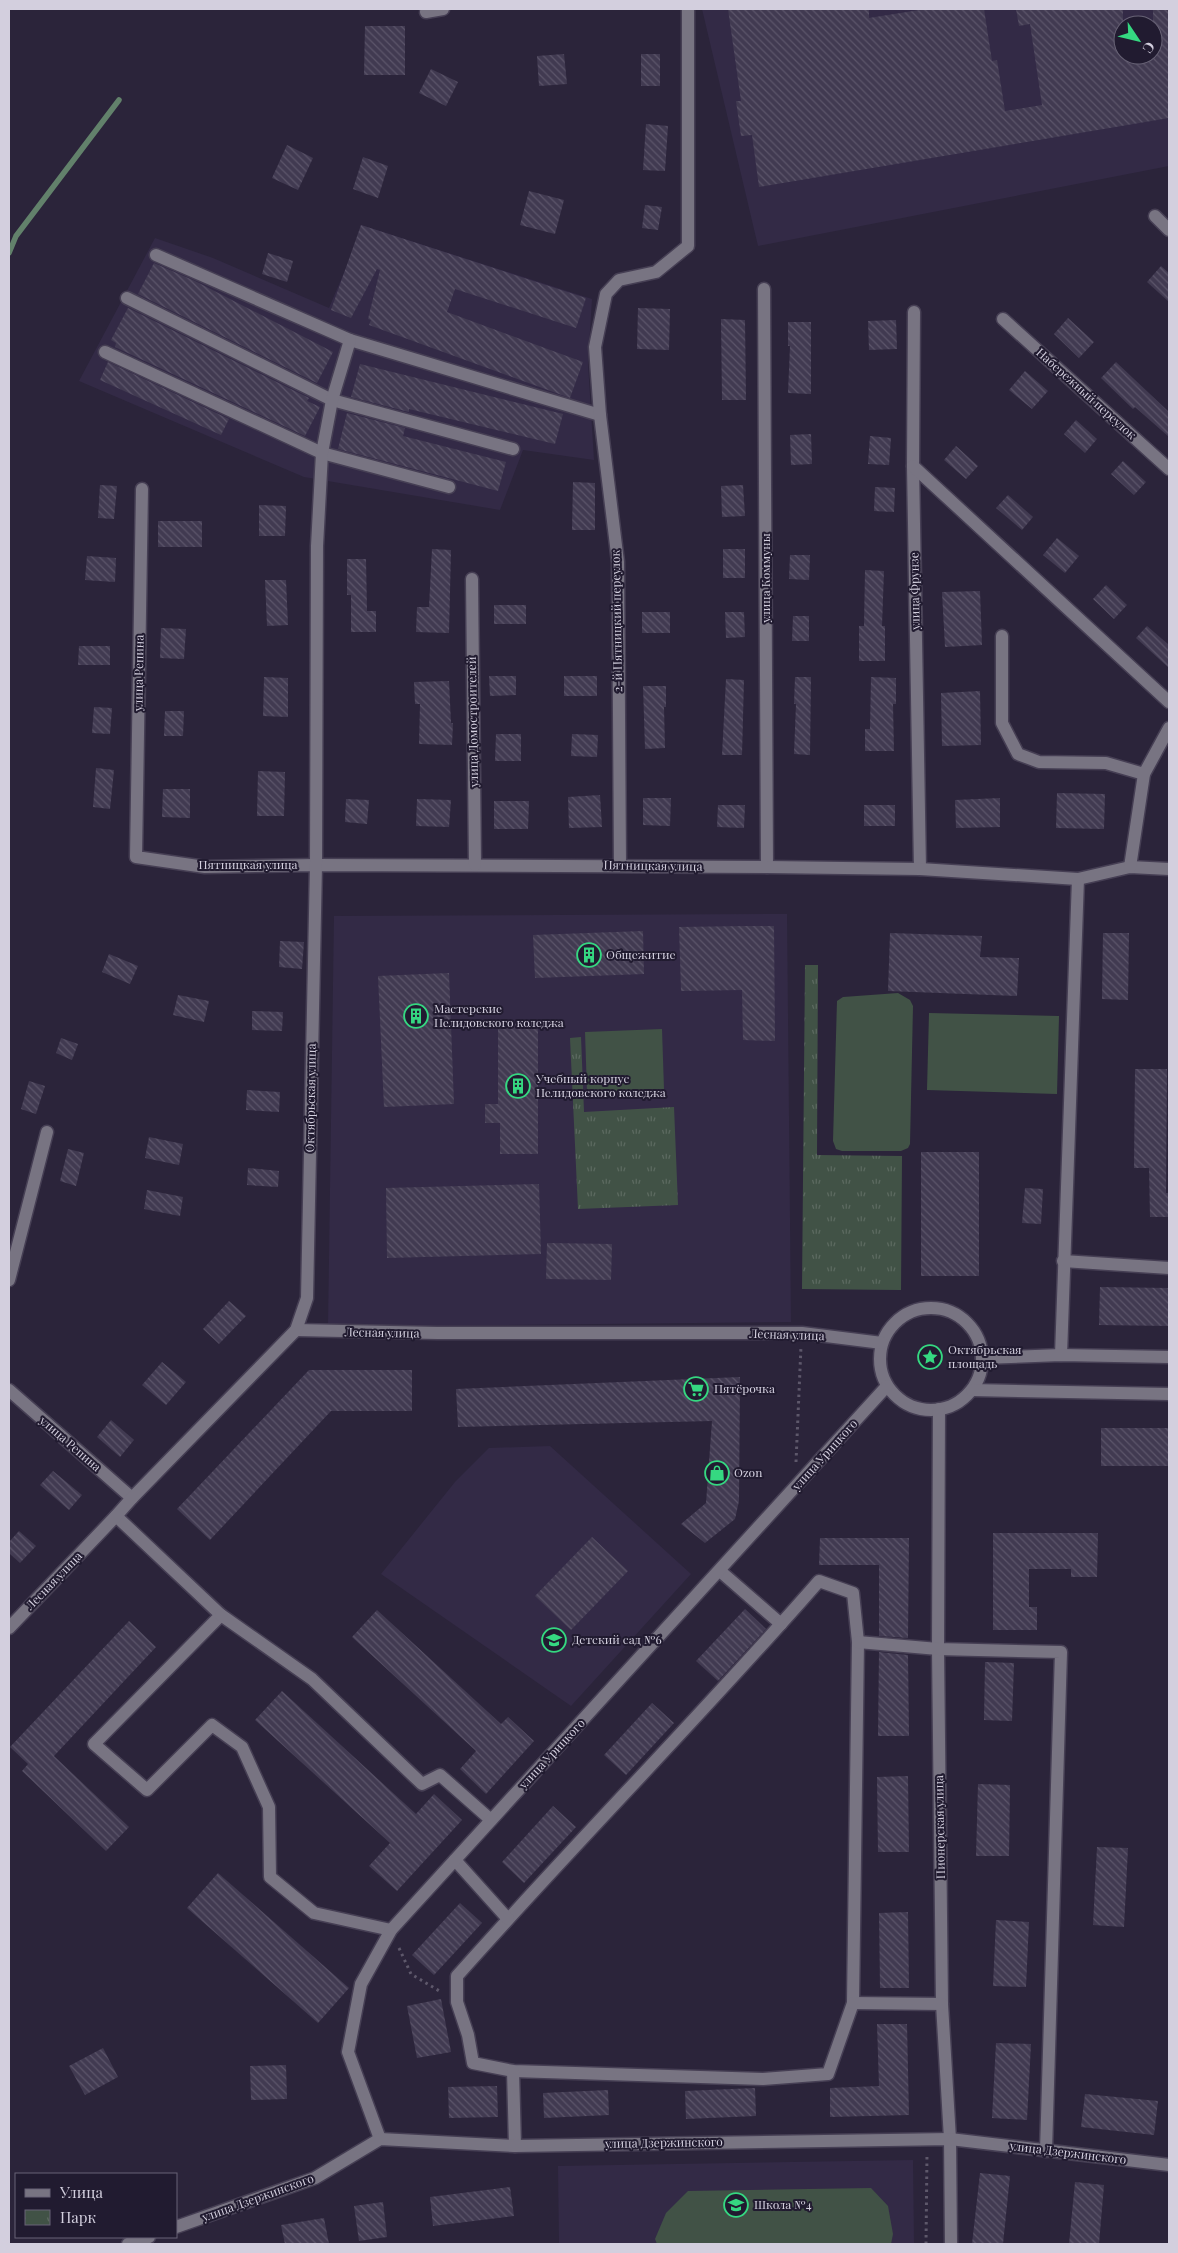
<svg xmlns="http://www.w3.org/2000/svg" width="1178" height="2253" font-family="'Playfair Display',serif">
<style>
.built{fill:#332a46;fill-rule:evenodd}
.green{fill:#415246}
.park{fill:url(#park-tufts)}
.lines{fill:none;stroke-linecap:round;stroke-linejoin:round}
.stream{stroke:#62816b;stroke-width:5.5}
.building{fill:url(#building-back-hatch)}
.minor-casing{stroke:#463f54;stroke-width:15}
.path{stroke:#5e586b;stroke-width:3;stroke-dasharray:2.5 4;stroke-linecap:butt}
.minor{stroke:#787482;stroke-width:12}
.labels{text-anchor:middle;stroke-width:4;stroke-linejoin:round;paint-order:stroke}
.street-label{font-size:12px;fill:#d3cfde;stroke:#211b30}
.poi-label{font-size:12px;fill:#d3cfde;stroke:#211b30;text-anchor:start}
</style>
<defs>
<pattern id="park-tufts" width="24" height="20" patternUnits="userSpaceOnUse" patternTransform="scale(1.25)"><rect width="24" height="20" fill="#415246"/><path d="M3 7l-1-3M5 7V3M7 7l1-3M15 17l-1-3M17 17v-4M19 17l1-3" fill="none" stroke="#5c6a60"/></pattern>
<pattern id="building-back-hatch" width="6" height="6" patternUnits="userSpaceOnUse" patternTransform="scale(1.25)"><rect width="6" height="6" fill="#413a51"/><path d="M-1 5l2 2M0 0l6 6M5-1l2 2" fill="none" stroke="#5c556a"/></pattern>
</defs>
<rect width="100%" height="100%" fill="#2b243a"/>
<g class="built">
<path d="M702 9H1169V166L758 246ZM1123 25H1153V55H1123Z"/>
<polygon points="361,225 592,299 588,363 594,460 523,450 500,510 304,477 79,381 155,238 213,258 329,308 351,256"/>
<polygon points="787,914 791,1322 328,1327 334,916"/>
<polygon points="550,1446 691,1574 571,1706 381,1574 455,1482 489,1448"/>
<polygon points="913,2160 914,2244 559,2244 558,2166"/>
</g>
<g class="green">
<polygon points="898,993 910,1000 913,1006 910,1144 908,1148 901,1151 842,1151 836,1149 833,1141 837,1001 843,997"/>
<polygon points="929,1013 1059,1016 1057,1094 927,1090"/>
<polygon points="662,1029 664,1089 587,1092 585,1032"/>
<polygon points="871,2188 888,2206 893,2234 891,2244 657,2244 655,2239 666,2213 688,2191"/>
</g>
<g class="park">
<polygon points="805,965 818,965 817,1155 902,1156 901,1290 802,1289"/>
<polygon points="581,1037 584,1112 674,1107 678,1205 578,1209 570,1038"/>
</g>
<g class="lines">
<polyline class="stream" points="9,253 16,236 119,100"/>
</g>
<g class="building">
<polygon points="728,9 869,9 869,18 926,9 984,9 992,61 997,60 1005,111 1042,105 1030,24 1019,26 1016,9 1123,9 1123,55 1153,55 1153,9 1169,9 1169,118 759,187 752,135 741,136 736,101 741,101"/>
<polygon points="365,26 405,26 405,75 364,75"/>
<polygon points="564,54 567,84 539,86 537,56"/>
<rect x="641" y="54" width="19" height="32"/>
<polygon points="431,69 458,82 446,106 419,93"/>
<polygon points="646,124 668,126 665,171 643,170"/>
<polygon points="287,145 313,158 298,190 272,178"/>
<polygon points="363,157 388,166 378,198 353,189"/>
<polygon points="529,191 564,200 555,234 520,225"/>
<polygon points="645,205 662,207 658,230 642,228"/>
<polygon points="361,225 586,298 576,328 455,289 447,312 583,362 570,398 369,325 371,320 368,319 380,270 377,269 351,318 331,310"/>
<polygon points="268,253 293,261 287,282 262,274"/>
<polygon points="154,263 195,281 333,352 317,383 138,294"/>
<polygon points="1161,266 1169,273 1169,302 1147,282"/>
<polygon points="128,308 309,398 307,401 320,407 305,436 115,347 116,343 111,340"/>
<polygon points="638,308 670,309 669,350 637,349"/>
<polygon points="1068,318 1094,342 1079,358 1054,334"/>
<polygon points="721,319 745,320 746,400 722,400"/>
<polygon points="896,320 897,349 869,350 868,321"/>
<polygon points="788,322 811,322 811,394 788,393 790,346 788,346"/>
<polygon points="108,362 229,419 221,435 100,380"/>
<polygon points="1116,362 1169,412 1169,437 1135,407 1133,409 1101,378"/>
<polygon points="360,364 563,414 555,444 409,409 409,412 351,397"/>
<polygon points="1025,371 1048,391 1032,409 1009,390"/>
<polygon points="347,413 405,428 403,436 506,462 498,491 338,449"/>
<polygon points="1076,420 1097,439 1085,453 1064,434"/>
<polygon points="811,434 812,464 791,465 790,435"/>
<polygon points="870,436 891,438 889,465 868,464"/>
<polygon points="956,446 978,466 966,479 944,460"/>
<polygon points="1123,461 1146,482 1134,495 1111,474"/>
<polygon points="573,482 595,483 595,530 572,530"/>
<polygon points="100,485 117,486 114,519 98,518"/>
<polygon points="743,485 745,516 722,517 721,486"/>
<polygon points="875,487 895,488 894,512 874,511"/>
<polygon points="1008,495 1033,517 1022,530 996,508"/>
<polygon points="259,505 286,506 285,536 259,536"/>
<rect x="158" y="521" width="44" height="26"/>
<polygon points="1057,538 1079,556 1065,573 1043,555"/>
<polygon points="432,549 451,550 449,633 416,632 417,607 429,607"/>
<rect x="723" y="549" width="22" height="29"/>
<polygon points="790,555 810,555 809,580 789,579"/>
<polygon points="87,556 116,558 115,582 85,580"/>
<polygon points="347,559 366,559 367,611 376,611 376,632 351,632 351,595 347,595"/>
<polygon points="865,570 884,571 882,626 885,626 885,661 859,661 859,626 864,626"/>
<polygon points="265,580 286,580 288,625 267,626"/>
<polygon points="1106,585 1127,605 1114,619 1093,599"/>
<polygon points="980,591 982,645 945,647 942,592"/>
<rect x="494" y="605" width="32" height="19"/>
<rect x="642" y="612" width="28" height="21"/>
<polygon points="725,612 744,612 745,637 726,638"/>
<polygon points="793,616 809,616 809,641 792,641"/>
<polygon points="1147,626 1169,645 1169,668 1136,638"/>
<polygon points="161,628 186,629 184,659 160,658"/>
<polygon points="79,646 110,646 110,665 78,665"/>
<polygon points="489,676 516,676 516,695 490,696"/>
<rect x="564" y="676" width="33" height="20"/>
<polygon points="264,677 288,678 288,717 263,716"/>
<polygon points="795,677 811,677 810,755 794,754 796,704 794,704"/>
<polygon points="871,677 896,678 896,704 893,704 894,751 865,751 865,729 870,729"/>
<polygon points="726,679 744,680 742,755 722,755"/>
<polygon points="449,681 451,723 453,723 452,745 419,744 420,704 415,704 414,682"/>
<polygon points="643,686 666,686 666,707 664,707 665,748 645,749"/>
<polygon points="980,691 981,745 942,746 941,693"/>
<polygon points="94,707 112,708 110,734 92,733"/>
<polygon points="165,711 184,711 183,736 164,736"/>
<polygon points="496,734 521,734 521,761 495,761"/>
<polygon points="572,734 598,735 597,757 571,756"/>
<polygon points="96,768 114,770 110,809 93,807"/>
<polygon points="258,771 285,772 284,816 257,816"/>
<polygon points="163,789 190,789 190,818 162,817"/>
<polygon points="1057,793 1105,794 1104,829 1056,828"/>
<polygon points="600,795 602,827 569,828 568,797"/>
<polygon points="643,798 671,798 670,826 643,825"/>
<polygon points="1000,798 1000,827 956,828 955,800"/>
<polygon points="346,799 369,800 367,824 345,822"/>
<polygon points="417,799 451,800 449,827 416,826"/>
<polygon points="494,801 529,801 528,829 494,829"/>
<polygon points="718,805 745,805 744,828 717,827"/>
<rect x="864" y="805" width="31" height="21"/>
<polygon points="745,926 774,926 775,1041 743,1040 742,990 681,991 679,927"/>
<polygon points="643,931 644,974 535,978 533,935"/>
<polygon points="890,933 982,936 980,957 1019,958 1017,996 888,991"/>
<polygon points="1103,933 1129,933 1128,1000 1102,999"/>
<polygon points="280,941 304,942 302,969 279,967"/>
<polygon points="109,954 138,966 130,984 102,972"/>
<polygon points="449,973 454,1104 384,1107 378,976"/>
<polygon points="178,995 209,1001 204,1022 173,1015"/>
<polygon points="252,1011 283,1012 282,1031 252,1030"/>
<polygon points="498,1024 538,1024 538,1154 500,1154 500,1123 485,1123 485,1104 498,1104"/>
<polygon points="61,1038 78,1044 72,1060 56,1053"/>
<polygon points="1135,1069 1167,1069 1166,1193 1169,1193 1169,1217 1150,1217 1149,1168 1134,1168"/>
<polygon points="29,1081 45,1086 36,1114 21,1109"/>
<polygon points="247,1090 280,1092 279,1112 246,1110"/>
<polygon points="149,1137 183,1144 179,1165 145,1158"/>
<polygon points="68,1149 84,1153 76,1186 60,1181"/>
<rect x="921" y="1152" width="58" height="124"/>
<polygon points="248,1168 279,1171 278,1187 247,1185"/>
<polygon points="539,1184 541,1254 387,1258 386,1188"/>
<polygon points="1025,1188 1043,1189 1041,1224 1022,1223"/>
<polygon points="147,1190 183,1197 180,1216 144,1209"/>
<polygon points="547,1243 612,1244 611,1280 546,1279"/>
<polygon points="1100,1287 1169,1288 1169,1326 1099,1325"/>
<polygon points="229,1301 246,1316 219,1344 203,1329"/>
<polygon points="162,1362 186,1382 166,1405 142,1385"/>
<polygon points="309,1370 412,1370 412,1411 331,1411 210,1540 177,1509"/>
<polygon points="740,1377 739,1501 735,1519 705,1543 681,1524 706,1503 712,1421 458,1427 456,1389"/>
<polygon points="111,1420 134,1440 120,1457 97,1437"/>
<rect x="1101" y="1428" width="68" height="38"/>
<polygon points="53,1471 82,1495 69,1510 40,1485"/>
<polygon points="19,1531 36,1546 20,1563 9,1553 9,1542"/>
<polygon points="993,1533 1098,1533 1097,1577 1071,1577 1071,1569 1029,1569 1029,1607 1037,1607 1037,1630 993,1630"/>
<polygon points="592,1537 628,1571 571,1630 535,1596"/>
<polygon points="820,1538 909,1538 908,1638 879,1636 879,1565 819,1565"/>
<polygon points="745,1609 766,1629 718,1681 696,1661"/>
<polygon points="377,1610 501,1724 508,1717 534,1741 486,1794 460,1769 476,1751 352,1637"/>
<polygon points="129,1621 156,1647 54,1756 129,1827 106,1851 22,1771 28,1764 10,1747"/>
<polygon points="879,1652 908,1655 909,1736 878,1736"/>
<polygon points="985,1662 1014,1663 1012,1721 984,1720"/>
<polygon points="282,1691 416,1814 434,1794 462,1820 397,1891 369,1866 390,1843 255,1720"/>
<polygon points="652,1703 674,1723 626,1775 604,1755"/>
<polygon points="908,1776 909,1852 878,1852 877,1777"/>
<polygon points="978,1784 1010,1785 1009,1856 976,1856"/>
<polygon points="553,1806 576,1827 524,1883 502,1862"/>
<polygon points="1097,1847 1128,1848 1124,1927 1093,1925"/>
<polygon points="218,1873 349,1988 318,2023 187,1908"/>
<polygon points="460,1903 482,1923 434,1975 412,1955"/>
<polygon points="908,1912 909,1988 880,1988 879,1913"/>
<polygon points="996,1920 1029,1922 1026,1987 993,1986"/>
<polygon points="441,1999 451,2052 417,2058 407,2006"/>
<polygon points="877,2024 907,2024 909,2115 830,2117 830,2088 879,2086"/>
<polygon points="996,2043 1031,2044 1027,2120 992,2118"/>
<polygon points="103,2048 118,2077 85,2095 69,2066"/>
<polygon points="286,2065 287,2099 251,2100 250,2066"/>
<polygon points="497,2086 498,2117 449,2118 448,2087"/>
<polygon points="755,2088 756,2116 686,2119 685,2091"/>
<polygon points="608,2090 609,2115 544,2118 543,2093"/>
<polygon points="1085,2094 1158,2101 1154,2135 1081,2127"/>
<polygon points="980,2173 1010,2176 1003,2244 972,2244"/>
<polygon points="1075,2182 1104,2185 1099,2244 1069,2244"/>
<polygon points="510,2187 514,2216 433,2226 430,2197"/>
<polygon points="383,2202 387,2237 359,2241 354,2206"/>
<polygon points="324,2218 329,2244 285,2244 281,2225"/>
</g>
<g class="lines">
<g class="minor-casing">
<g id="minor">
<polyline points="426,12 443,9"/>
<polyline points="1155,216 1169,230"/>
<polyline points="156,255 350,340 600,415"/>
<polyline points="764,289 767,867"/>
<polyline points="127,298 332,400 513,449"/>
<polyline points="914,312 913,466 920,869"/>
<polyline points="1003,319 1169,469"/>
<polyline points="105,352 322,453 449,487"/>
<polyline points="913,466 1169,702"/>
<polyline points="142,489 136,857 205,867 316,865 767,867 920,869 1078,879 1130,867 1169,869"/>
<polyline points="472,579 475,865"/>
<polyline points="1002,636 1002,723 1018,754 1039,762 1106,763 1144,774"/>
<polyline points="620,865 618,562 600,415 595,347 606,294 619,280 656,272 688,246 688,9"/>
<polyline points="1130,867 1144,774 1169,728"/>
<polyline points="1063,1261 1169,1268"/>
<polyline points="9,1280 47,1132"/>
<circle cx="931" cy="1359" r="51"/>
<polyline points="296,1330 437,1333 802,1333 882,1343"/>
<polyline points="1061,1355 1078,879"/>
<polyline points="982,1358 1061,1355 1169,1357"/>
<polyline points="9,1390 132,1498"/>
<polyline points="972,1390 1169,1394"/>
<polyline points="939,1409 938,1649 942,2004 950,2139 951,2244"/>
<polyline points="116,1516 221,1615 94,1744 147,1790 212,1725 242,1747 269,1807 270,1877 314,1913 391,1930"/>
<polyline points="720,1571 781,1624"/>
<path d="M819 1581 853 1593 858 1642 853 2003 828 2074 763 2079 513 2071 473 2063 468 2035 457 2002V1976C576 1842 702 1715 819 1581Z"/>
<polyline points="221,1615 312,1679 422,1784 440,1775 491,1820"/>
<polyline points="9,1628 116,1516 132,1498 296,1330 307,1298 316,865 317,546 322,453 332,400 350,340"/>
<polyline points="858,1642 938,1649 1061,1652 1046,2151"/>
<polyline points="455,1860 508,1919"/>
<polyline points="853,2003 942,2004"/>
<polyline points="513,2071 515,2146"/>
<polyline points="380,2139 348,2052 361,1984 391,1930 887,1386"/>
<polyline points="176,2227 315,2178 380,2139 515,2146 950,2139 1169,2165"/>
<polyline points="128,2244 149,2237"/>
</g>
</g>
<g class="path">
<polyline points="796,1462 801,1346"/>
<polyline points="399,1948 411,1974 441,1992"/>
<polyline points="926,2244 927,2153"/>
</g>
<use href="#minor" class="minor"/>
</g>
<defs>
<g id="building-ring" transform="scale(1.25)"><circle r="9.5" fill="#211b30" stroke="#35d881" stroke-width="1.5"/><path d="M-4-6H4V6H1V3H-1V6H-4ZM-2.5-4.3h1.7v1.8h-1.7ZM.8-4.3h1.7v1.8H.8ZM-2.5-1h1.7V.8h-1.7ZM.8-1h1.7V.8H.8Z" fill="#35d881"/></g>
<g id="sight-ring" transform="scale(1.25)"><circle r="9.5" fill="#211b30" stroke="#35d881" stroke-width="1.5"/><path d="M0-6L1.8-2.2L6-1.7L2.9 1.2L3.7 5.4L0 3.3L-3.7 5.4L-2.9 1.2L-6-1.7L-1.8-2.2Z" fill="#35d881"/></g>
<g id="supermarket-ring" transform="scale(1.25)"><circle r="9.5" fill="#211b30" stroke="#35d881" stroke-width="1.5"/><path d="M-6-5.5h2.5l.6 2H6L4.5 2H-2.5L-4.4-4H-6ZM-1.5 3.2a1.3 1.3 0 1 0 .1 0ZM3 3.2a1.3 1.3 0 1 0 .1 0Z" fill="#35d881"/></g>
<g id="shop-ring" transform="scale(1.25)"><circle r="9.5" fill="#211b30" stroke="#35d881" stroke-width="1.5"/><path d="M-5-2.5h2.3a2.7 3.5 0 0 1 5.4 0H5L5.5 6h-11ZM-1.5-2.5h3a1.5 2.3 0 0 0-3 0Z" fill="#35d881"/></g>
<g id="school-ring" transform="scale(1.25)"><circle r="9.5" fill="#211b30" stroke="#35d881" stroke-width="1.5"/><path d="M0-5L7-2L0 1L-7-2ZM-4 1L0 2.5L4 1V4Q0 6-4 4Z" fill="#35d881"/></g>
</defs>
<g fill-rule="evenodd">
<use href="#building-ring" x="589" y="955"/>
<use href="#building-ring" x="416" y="1016"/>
<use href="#building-ring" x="518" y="1086"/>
<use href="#sight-ring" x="930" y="1357"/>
<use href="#supermarket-ring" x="696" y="1389"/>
<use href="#shop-ring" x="717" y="1473"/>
<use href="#school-ring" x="554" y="1640"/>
<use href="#school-ring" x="736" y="2205"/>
</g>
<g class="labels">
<g class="street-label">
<text transform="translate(1086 394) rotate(42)" y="4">Набережный переулок</text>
<text transform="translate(766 578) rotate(-90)" y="4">улица Коммуны</text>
<text transform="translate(915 591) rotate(-91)" y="4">улица Фрунзе</text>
<text transform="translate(617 621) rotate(-91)" y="4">2-й Пятницкий переулок</text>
<text transform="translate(139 673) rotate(-89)" y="4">улица Репина</text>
<text transform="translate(473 722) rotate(-91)" y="4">улица Домостроителей</text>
<text x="248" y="869">Пятницкая улица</text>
<text transform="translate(653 866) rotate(1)" y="4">Пятницкая улица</text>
<text transform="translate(311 1098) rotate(-89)" y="4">Октябрьская улица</text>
<text transform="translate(382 1333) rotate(1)" y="4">Лесная улица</text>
<text transform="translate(787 1335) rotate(2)" y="4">Лесная улица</text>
<text transform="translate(70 1444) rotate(41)" y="4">улица Репина</text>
<text transform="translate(825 1455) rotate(-48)" y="4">улица Урицкого</text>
<text transform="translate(54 1581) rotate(-46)" y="4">Лесная улица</text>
<text transform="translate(552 1754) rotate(-47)" y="4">улица Урицкого</text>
<text transform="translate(940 1827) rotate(-91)" y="4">Пионерская улица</text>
<text transform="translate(664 2143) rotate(-1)" y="4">улица Дзержинского</text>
<text transform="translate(1068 2153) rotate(7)" y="4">улица Дзержинского</text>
<text transform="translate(258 2198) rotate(-20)" y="4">улица Дзержинского</text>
</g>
<g class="poi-label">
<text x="606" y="959">Общежитие</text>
<text x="434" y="1013">Мастерские<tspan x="434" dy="14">Нелидовского коледжа</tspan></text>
<text x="536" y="1083">Учебный корпус<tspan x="536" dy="14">Нелидовского коледжа</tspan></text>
<text x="948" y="1354">Октябрьская<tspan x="948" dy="14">площадь</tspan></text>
<text x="714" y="1393">Пятёрочка</text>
<text x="734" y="1477">Ozon</text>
<text x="572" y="1644">Детский сад №6</text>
<text x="754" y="2209">Школа №4</text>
</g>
</g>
<rect width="1178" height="2253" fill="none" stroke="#d3cfde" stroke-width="20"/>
<rect x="15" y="2173" width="162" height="65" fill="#211b30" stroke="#686376"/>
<rect x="25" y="2189" width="25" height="8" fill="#787482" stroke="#686376"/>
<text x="60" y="2198" font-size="15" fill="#d3cfde">Улица</text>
<rect x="25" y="2210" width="25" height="15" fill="url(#park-tufts)" stroke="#686376"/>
<text x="60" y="2223" font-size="15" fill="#d3cfde">Парк</text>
<g transform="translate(1138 40) rotate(125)"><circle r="24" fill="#211b30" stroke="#686376"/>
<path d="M0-4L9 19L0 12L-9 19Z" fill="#35d881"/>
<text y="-8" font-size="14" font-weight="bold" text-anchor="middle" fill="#d3cfde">С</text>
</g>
</svg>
